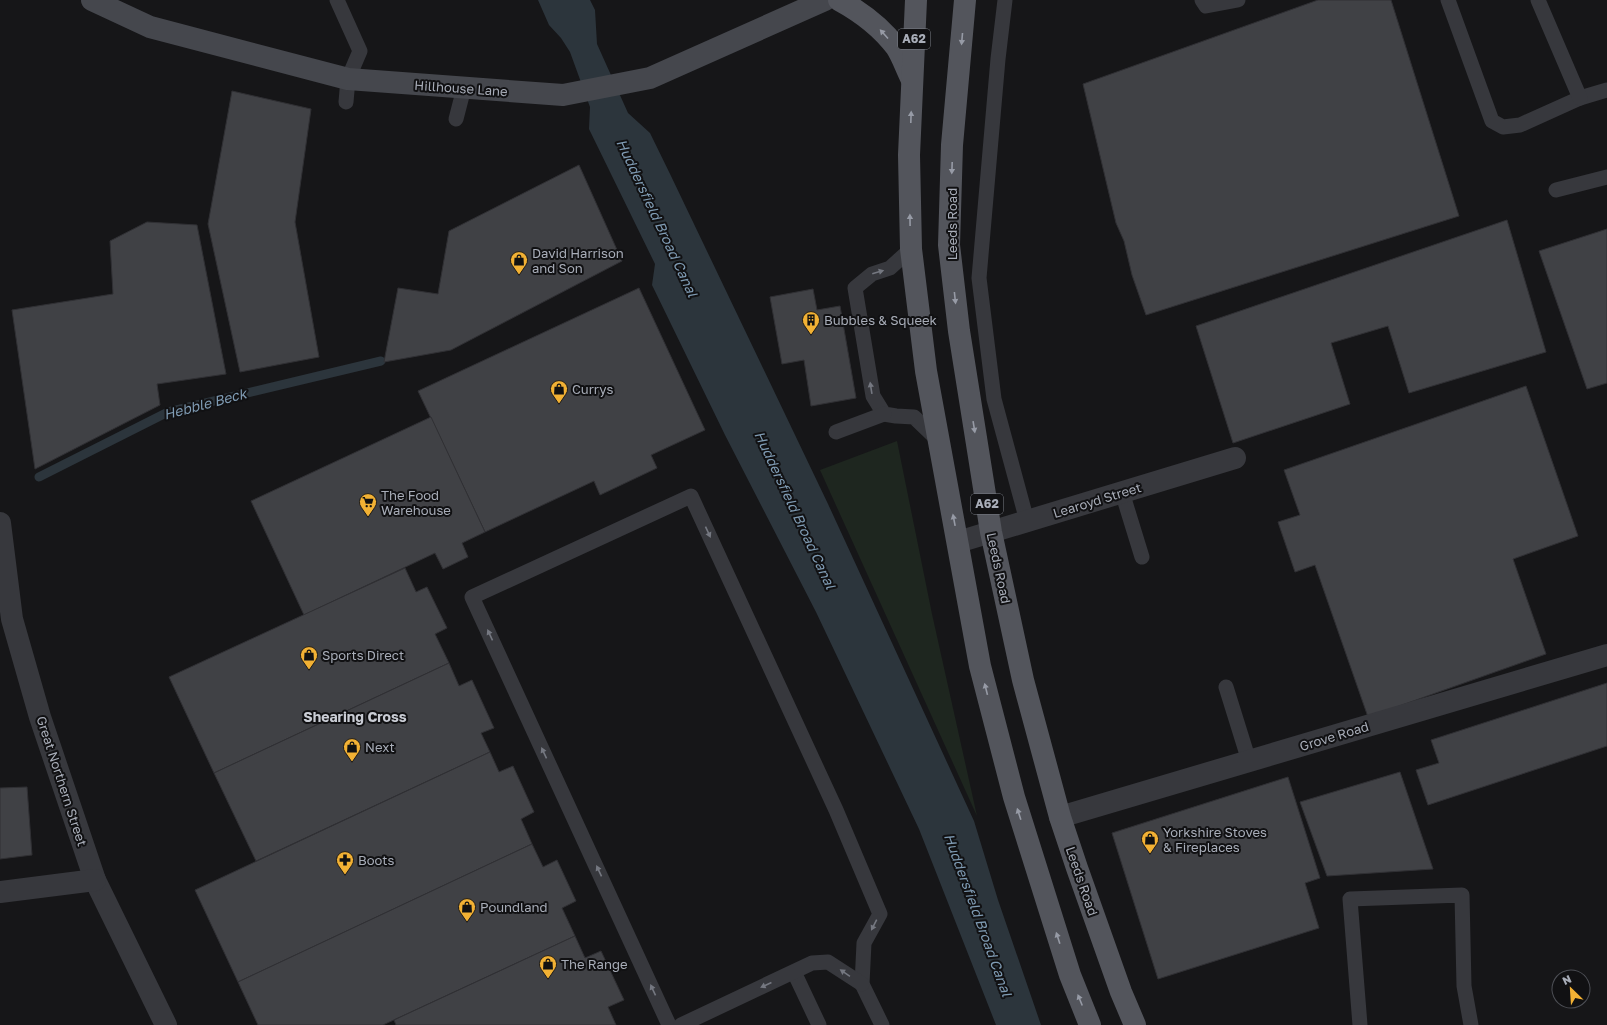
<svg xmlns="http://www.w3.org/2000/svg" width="1607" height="1025" font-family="'Golos Text',sans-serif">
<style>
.green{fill:#1e261f}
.water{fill:#2c353c}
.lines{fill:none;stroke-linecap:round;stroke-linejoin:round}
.stream{stroke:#2c353c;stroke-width:9}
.building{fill:#404145;stroke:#303034}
.lane{stroke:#37383d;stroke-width:15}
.street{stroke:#37383d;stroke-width:22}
.secondary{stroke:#45474d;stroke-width:22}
.primary{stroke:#53555c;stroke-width:22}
.oneway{fill:#979ba6}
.oneway2{fill:#757881}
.labels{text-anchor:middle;stroke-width:4;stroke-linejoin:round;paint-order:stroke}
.shield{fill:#111113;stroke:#7b7e86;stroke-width:1}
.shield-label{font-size:12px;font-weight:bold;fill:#a8adb8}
.street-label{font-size:13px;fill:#a8adb8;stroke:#111113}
.poi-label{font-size:13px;fill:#a8adb8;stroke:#111113;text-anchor:start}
.water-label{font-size:14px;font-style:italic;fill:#7f9bb3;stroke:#111113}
.neighbourhood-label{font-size:14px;font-weight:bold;fill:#c9ccd4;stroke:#111113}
</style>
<rect width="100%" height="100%" fill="#161618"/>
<polygon class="green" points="897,441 932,614 977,816 820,470"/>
<polygon class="water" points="538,0 590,0 595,10 597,44 628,113 650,133 671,176 828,504 974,821 998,900 1041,1025 996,1025 919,829 816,612 725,435 652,285 655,264 589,129 590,107 570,52 561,38 549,25"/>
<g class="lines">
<polyline class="stream" points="39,477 168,412 381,361"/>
</g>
<g class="building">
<polygon points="1318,0 1391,0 1459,216 1146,315 1132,275 1124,241 1116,223 1083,84"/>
<polygon points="232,91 311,109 295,222 319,357 240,372 208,224"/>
<polygon points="579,165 622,261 451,350 384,362 398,288 438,294 449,231"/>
<polygon points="1507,220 1546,352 1409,393 1388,326 1331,343 1350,404 1233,443 1196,326"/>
<polygon points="147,222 197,225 226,374 157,384 160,405 35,469 12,310 113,294 110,241"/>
<polygon points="1607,229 1607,383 1587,389 1539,251"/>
<polygon points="639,288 705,430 651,455 657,468 600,495 594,481 485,532 418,391"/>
<polygon points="813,289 817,310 840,306 856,398 811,406 804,360 782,364 770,297"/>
<polygon points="1526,386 1578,536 1513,559 1546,654 1368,717 1315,565 1295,572 1278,522 1300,515 1284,470"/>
<polygon points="431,417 485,532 462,543 468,557 443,569 435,553 304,615 251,501"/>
<polygon points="405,568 416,592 427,587 447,628 435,634 449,663 214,773 169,677"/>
<polygon points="449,663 459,686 472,680 494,728 481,733 490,752 256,861 214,773"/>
<polygon points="1607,683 1607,746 1428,805 1416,770 1439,763 1431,740"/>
<polygon points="490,752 499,772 513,766 534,812 521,819 532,844 238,982 195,890"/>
<polygon points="1400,772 1433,869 1327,876 1300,802"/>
<polygon points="1288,777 1320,878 1305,883 1319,928 1158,979 1112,833"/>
<polygon points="27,787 32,855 0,859 0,788"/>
<polygon points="532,844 543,867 557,860 576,901 562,908 575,936 383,1025 258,1025 238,982"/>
<polygon points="575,936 585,958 601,951 624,1000 608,1007 616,1025 396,1025 394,1020"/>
</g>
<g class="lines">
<g class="lane">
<polyline points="337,0 360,51 348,79 346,102"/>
<polyline points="1005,0 998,59 979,278 994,399 1027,521"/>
<polyline points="1202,0 1206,6 1238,0"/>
<polyline points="1448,0 1492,121 1503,127 1520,125 1580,98 1607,90"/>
<polyline points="1538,0 1580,98"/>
<polyline points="456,119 464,88"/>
<polyline points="1556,190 1607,177"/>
<polyline points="911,249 890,268 872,274 855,288 873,396 884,414 896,416 914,417 939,441"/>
<polyline points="836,432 884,414"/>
<polyline points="1122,492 1142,557"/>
<polyline points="1226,687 1249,761"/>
<polyline points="794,972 819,1025"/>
<polyline points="669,1025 472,597 691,496 836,810 880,914 864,943 862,984 882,1025"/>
<polyline points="681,1025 812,963 828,962 862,984"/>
<polyline points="1360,1025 1350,899 1462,895 1464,986 1471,1025"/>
</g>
<g class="street">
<polyline points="0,523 12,619 40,717 95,880 166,1025"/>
<polyline points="958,542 1235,458"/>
<polyline points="1060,817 1607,655"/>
<polyline points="0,892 95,880"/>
</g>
<polyline class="secondary" points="92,0 150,27 348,79 563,95 650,78 825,0"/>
<g class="primary">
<path d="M839 0C861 12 881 27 896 47 902 56 906 68 911 78"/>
<polyline points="916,0 909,155 911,249 926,371 980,666 1014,797 1070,975 1090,1025"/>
<polyline points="965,0 952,145 949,245 959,331 991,532 1023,680 1060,817 1077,868 1121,992 1135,1025"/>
</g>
</g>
<defs><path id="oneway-solid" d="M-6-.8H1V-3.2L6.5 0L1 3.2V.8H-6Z"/></defs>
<g class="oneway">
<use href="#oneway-solid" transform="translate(884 34) rotate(-132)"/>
<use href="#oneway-solid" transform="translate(962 39) rotate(95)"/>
<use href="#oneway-solid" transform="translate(911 117) rotate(-88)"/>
<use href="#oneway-solid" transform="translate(952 168) rotate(92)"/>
<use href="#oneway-solid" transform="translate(910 220) rotate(-91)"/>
<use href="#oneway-solid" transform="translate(955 298) rotate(84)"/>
<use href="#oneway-solid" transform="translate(974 427) rotate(81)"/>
<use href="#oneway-solid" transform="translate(954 520) rotate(-101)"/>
<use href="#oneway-solid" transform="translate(986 689) rotate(-104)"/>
<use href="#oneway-solid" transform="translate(1019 814) rotate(-108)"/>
<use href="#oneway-solid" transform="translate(1058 938) rotate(-108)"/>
<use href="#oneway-solid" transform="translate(1080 1000) rotate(-112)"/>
</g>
<g class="oneway2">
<use href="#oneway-solid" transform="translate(878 272) rotate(-16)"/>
<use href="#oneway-solid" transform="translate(871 388) rotate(-99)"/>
<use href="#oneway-solid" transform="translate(708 532) rotate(65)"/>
<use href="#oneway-solid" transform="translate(490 635) rotate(-115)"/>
<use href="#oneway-solid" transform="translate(544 753) rotate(-115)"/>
<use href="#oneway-solid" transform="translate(599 871) rotate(-115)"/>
<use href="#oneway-solid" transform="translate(874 925) rotate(117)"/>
<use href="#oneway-solid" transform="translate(845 973) rotate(-146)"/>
<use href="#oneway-solid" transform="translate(766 985) rotate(155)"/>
<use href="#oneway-solid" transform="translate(653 990) rotate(-115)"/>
</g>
<defs>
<g id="shop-pin" transform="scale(0.9)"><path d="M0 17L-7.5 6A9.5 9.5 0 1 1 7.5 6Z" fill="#f2b134" stroke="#111113"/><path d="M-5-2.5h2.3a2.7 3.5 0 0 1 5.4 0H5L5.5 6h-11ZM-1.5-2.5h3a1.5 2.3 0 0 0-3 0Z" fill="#111"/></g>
<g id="building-pin" transform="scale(0.9)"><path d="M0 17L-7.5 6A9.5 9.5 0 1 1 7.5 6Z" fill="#f2b134" stroke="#111113"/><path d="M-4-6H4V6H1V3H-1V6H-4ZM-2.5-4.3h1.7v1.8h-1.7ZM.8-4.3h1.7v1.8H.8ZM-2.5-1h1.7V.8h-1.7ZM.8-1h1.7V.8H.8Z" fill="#111"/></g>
<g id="supermarket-pin" transform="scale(0.9)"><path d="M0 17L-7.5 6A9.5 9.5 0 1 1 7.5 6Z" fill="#f2b134" stroke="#111113"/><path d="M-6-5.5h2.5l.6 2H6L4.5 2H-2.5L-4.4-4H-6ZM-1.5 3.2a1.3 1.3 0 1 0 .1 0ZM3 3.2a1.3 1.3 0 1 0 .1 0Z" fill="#111"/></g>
<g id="pharmacy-pin" transform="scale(0.9)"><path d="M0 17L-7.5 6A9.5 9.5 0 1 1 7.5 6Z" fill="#f2b134" stroke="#111113"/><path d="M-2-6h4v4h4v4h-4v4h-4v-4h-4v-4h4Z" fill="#111"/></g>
</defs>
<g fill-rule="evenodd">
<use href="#shop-pin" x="519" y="260"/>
<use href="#building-pin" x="811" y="320"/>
<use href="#shop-pin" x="559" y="389"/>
<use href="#supermarket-pin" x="368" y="502"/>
<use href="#shop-pin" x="309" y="655"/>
<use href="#shop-pin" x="352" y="747"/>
<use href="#shop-pin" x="1150" y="839"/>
<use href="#pharmacy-pin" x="345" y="860"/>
<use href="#shop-pin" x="467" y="907"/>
<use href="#shop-pin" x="548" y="964"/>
</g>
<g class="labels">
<g class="shield">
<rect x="898" y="29" width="32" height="20" rx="3"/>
<rect x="971" y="494" width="32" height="20" rx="3"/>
</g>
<g class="shield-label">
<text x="914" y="43">A62</text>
<text x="987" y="508">A62</text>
</g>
<g class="street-label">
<text transform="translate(461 88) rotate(4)" y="5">Hillhouse Lane</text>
<text transform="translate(952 224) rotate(-90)" y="5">Leeds Road</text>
<text transform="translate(1097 500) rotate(-17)" y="5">Learoyd Street</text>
<text transform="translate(999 568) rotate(78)" y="5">Leeds Road</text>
<text transform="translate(1334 736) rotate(-17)" y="5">Grove Road</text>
<text transform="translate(62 781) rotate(72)" y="5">Great Northern Street</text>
<text transform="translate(1082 881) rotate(71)" y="5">Leeds Road</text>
</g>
<g class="poi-label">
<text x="532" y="258">David Harrison<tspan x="532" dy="15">and Son</tspan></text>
<text x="824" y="325">Bubbles &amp; Squeek</text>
<text x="572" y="394">Currys</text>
<text x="381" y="500">The Food<tspan x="381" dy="15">Warehouse</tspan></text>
<text x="322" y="660">Sports Direct</text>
<text x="365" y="752">Next</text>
<text x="1163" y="837">Yorkshire Stoves<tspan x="1163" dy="15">&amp; Fireplaces</tspan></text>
<text x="358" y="865">Boots</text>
<text x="480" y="912">Poundland</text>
<text x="561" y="969">The Range</text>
</g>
<g class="water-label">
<text transform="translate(657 218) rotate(65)" y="5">Huddersfield Broad Canal</text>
<text transform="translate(205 404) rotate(-15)" y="5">Hebble Beck</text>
<text transform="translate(795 510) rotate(65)" y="5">Huddersfield Broad Canal</text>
<text transform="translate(978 915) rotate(70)" y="5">Huddersfield Broad Canal</text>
</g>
<g class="neighbourhood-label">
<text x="355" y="722">Shearing Cross</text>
</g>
</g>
<g transform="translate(1571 989) rotate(335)"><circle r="19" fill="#111113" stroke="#4d4f55"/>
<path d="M0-3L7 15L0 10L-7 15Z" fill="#f2b134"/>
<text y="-6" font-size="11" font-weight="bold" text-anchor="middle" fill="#a8adb8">N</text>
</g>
</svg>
